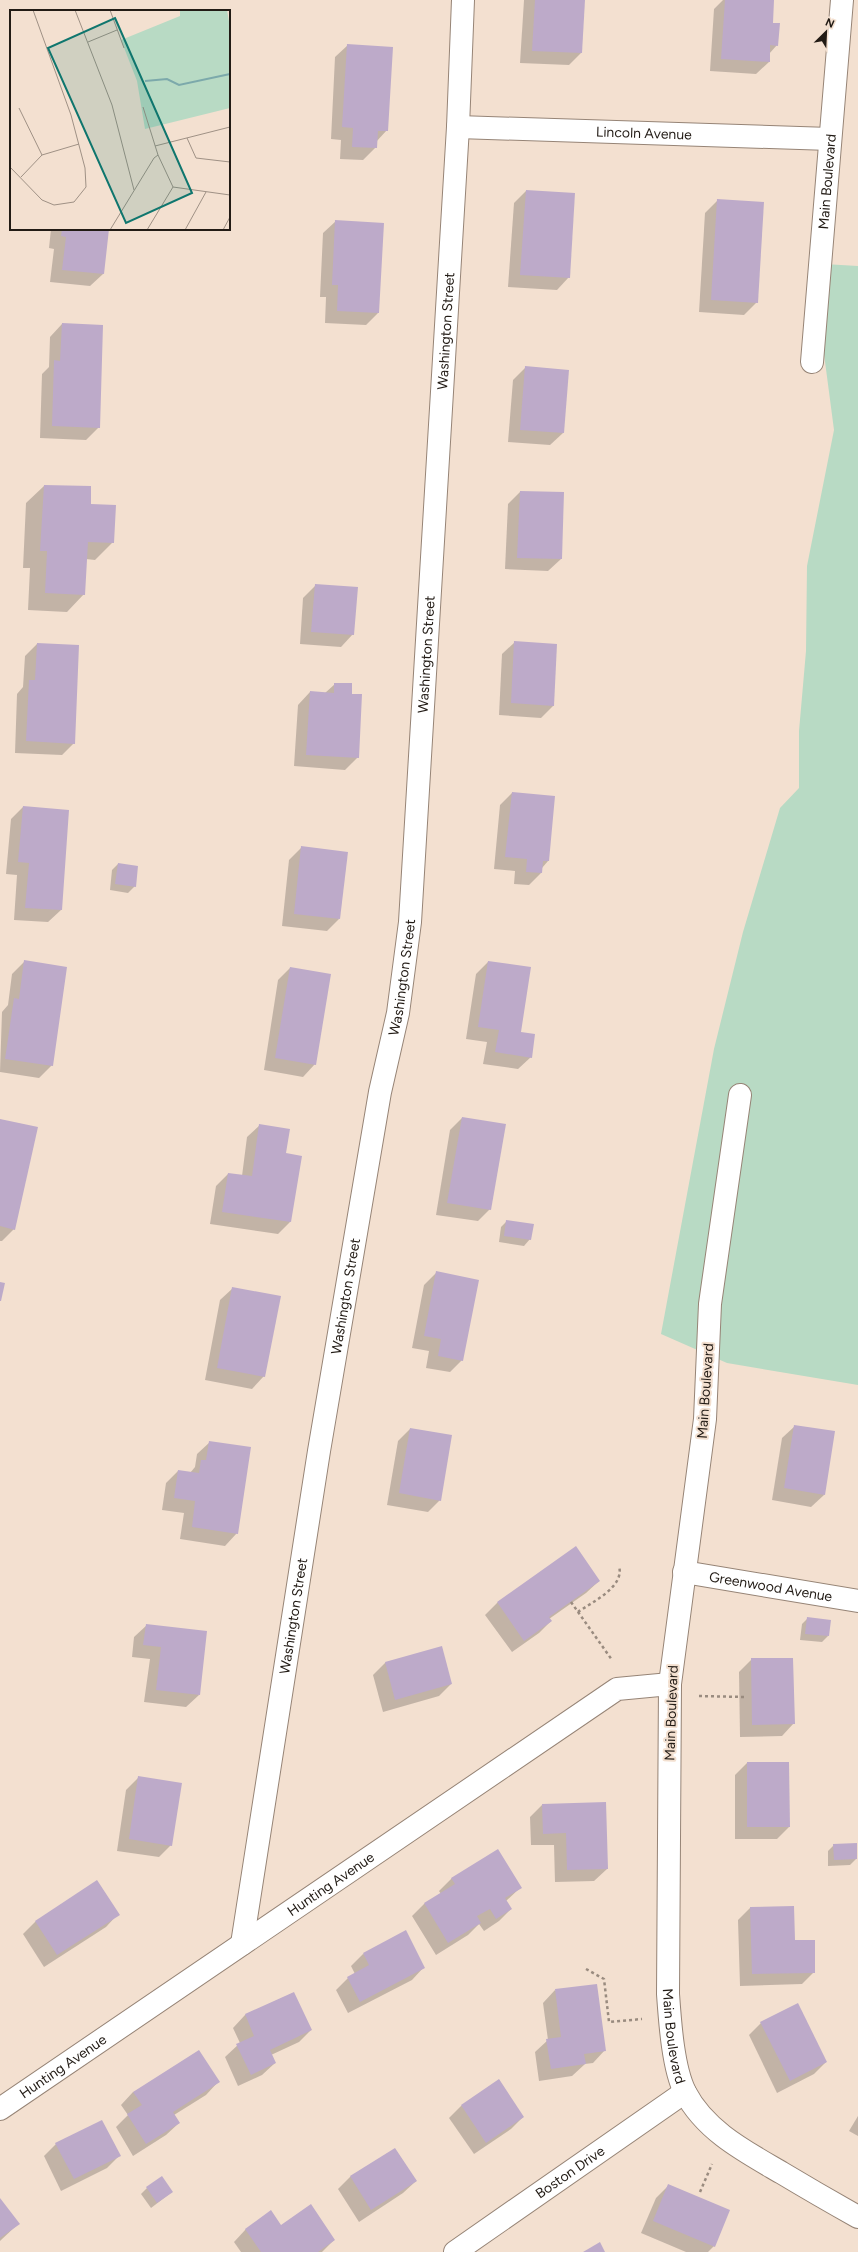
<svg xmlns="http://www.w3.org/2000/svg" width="858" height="2252" font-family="Figtree,sans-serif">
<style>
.green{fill:#b8dac4}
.shadow{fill:#0003}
.building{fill:#bdaac9}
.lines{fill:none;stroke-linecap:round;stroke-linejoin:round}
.minor-casing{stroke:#968476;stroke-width:24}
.path{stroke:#998b7f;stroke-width:2.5;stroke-dasharray:3 3;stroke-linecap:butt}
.minor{stroke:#fff;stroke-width:22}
.labels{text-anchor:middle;stroke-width:4;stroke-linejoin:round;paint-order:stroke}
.street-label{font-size:14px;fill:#221b15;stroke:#f3e0d0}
.inset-river{fill:none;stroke:#7ca9ab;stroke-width:2}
.inset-road{fill:none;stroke:#9f9185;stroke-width:1}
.view{fill:#0f766e;fill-opacity:0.15;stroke:#0f766e;stroke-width:2}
.inset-edge{fill:none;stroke:#221b15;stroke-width:2}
</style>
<rect width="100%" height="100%" fill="#f3e0d0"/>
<polygon class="green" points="824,264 858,266 858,1385 727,1363 661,1334 714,1049 743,932 780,808 799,788 799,731 806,651 807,566 834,430 824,354"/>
<g class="shadow">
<polygon points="524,0 584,0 581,53 569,65 520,63"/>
<polygon points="723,0 773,0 772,23 777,45 769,54 769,62 756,74 710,71 714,9"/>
<polygon points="348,45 387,130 376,142 376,147 363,160 340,159 341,140 331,139 335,57"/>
<polygon points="526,191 569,277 557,290 508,287 514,203"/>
<polygon points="718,200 757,302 744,315 699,312 705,213"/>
<polygon points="336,221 378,313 366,325 325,323 326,297 320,297 323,233"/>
<polygon points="51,229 108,229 103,274 90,286 50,282 54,249 49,248"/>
<polygon points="62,324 99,427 86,440 40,438 42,374 49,367 50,337"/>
<polygon points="526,367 563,433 550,445 508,442 513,380"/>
<polygon points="44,486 90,505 113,542 95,560 86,559 84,594 67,612 28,610 30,568 23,568 26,503"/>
<polygon points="520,492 561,559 548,571 505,569 508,504"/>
<polygon points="316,585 353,634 341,647 300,644 303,598"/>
<polygon points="515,642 556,645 553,706 541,718 499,715 502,654"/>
<polygon points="37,644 74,743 62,755 15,753 17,694 23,687 25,656"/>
<polygon points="335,684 350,694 358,757 345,770 294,766 298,705 310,692 325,693"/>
<polygon points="512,793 554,797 548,861 542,868 541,873 529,885 514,884 515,871 494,869 500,805"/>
<polygon points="23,807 61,910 48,922 14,920 17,875 6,874 11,819"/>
<polygon points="302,847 339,919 327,931 282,926 289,860"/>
<polygon points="118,864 135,886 128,893 110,890 112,870"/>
<polygon points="25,961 52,1065 39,1078 0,1072 2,1012 8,1005 12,974"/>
<polygon points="488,962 531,1057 518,1069 483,1064 487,1042 466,1039 476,974"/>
<polygon points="290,968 315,1064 303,1077 264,1070 278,980"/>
<polygon points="462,1118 490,1209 478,1221 436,1215 450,1130"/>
<polygon points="0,1120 14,1229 2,1241 0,1241"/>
<polygon points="260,1125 285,1154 301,1157 290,1222 278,1234 210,1224 216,1186 228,1174 242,1176 247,1137"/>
<polygon points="507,1221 530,1239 524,1246 499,1242 501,1227"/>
<polygon points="437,1272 462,1360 450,1372 426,1368 429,1351 412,1348 424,1285"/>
<polygon points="233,1288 264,1376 252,1389 205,1380 220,1300"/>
<polygon points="795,1426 824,1495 811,1507 772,1500 782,1438"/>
<polygon points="410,1429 440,1500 428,1512 387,1505 398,1441"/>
<polygon points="210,1442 237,1533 225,1546 180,1539 184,1513 162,1510 166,1483 178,1471 190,1473 195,1467 197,1454"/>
<polygon points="576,1548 599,1581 586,1593 549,1619 551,1621 539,1633 512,1652 485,1615 497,1603"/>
<polygon points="808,1618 828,1636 822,1642 800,1640 802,1624"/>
<polygon points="147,1625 199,1695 186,1707 144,1702 150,1659 132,1657 134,1637"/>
<polygon points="441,1648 451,1684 439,1696 383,1712 373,1675 385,1663"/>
<polygon points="752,1659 794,1723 782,1736 740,1737 739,1672"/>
<polygon points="747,1763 789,1827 777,1839 735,1839 735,1775"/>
<polygon points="139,1777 171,1845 159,1857 117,1851 126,1790"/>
<polygon points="542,1805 607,1869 594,1881 555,1882 554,1845 531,1845 530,1817"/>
<polygon points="834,1845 856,1859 850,1865 828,1866 828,1851"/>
<polygon points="452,1878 520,1888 506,1901 511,1909 499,1921 484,1931 479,1924 468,1935 436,1955 412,1916 424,1904 441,1894 439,1891"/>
<polygon points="97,1881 118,1914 106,1927 44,1967 23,1934 35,1922"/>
<polygon points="751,1907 794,1941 814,1972 802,1984 740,1986 738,1920"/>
<polygon points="363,1954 424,1967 412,1980 348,2013 336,1990 348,1978 355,1974 351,1966"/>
<polygon points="555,1990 605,2050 593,2063 585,2064 572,2076 539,2081 535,2052 548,2040 543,2003"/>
<polygon points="293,1993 311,2030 299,2042 271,2055 275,2063 262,2075 238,2086 225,2057 240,2043 233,2028 245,2015"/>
<polygon points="761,2023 826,2062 814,2074 777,2093 749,2035"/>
<polygon points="499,2080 523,2117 511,2129 474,2154 449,2118 461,2106"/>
<polygon points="218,2082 206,2095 174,2115 179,2123 166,2135 133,2156 116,2127 128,2115 121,2105 133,2092"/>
<polygon points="858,2116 858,2136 849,2131"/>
<polygon points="56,2144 120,2155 107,2168 61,2191 44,2156"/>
<polygon points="395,2149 416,2181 403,2193 359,2222 338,2189 350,2177"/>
<polygon points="669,2185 714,2246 708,2252 686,2252 641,2233 656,2198"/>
<polygon points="147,2188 172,2192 151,2208 141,2194"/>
<polygon points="0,2200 18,2224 0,2241"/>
<polygon points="281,2226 334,2240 322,2252 241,2252 234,2242 246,2229"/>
</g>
<g class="building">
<polygon points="535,0 585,0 582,53 532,51"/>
<polygon points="725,0 774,0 773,23 780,23 778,46 770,45 770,62 721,59"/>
<polygon points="347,44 393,47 388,131 378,131 377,148 352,147 353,128 342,127"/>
<polygon points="526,190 575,193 570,278 520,275"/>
<polygon points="717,199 764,202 758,303 711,300"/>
<polygon points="335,220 384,223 379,313 337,311 338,285 332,285"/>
<polygon points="62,229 109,229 104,274 62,270 66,237 61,236"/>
<polygon points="62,323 103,325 100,428 52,426 54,360 60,361"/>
<polygon points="525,366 569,370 564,433 520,430"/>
<polygon points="44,485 91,486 91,504 116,505 114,543 88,542 85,595 45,593 47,551 40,551"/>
<polygon points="520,491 564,492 562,559 517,558"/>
<polygon points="315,584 358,587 354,635 311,632"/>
<polygon points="514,641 557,644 554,706 511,703"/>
<polygon points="37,643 79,645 75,744 26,741 29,680 35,680"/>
<polygon points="334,683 352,683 352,694 362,694 359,758 306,755 310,691 334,693"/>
<polygon points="512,792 555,796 549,861 543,861 542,873 526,872 527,859 505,857"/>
<polygon points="23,806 69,810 62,910 25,908 29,863 18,862"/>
<polygon points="301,846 348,852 340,919 294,914"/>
<polygon points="118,863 138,866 136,887 115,884"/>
<polygon points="24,960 67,967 53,1066 5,1059 14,998 19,999"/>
<polygon points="488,961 531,967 521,1032 535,1034 532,1058 495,1052 499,1030 478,1027"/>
<polygon points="290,967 331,974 316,1065 275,1058"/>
<polygon points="462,1117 506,1124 491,1210 447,1203"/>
<polygon points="0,1119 38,1127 15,1230 0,1226"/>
<polygon points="259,1124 290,1129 286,1153 302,1156 291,1222 222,1212 228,1173 252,1176"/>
<polygon points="506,1220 534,1224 531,1240 504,1236"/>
<polygon points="436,1271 479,1280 463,1361 438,1356 441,1339 424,1336"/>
<polygon points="0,1282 5,1283 1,1301 0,1301"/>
<polygon points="232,1287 281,1296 265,1377 217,1368"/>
<polygon points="794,1425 835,1431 825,1495 784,1488"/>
<polygon points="410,1428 452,1435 441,1501 399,1493"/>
<polygon points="209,1441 251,1447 238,1534 192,1527 195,1501 174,1498 178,1470 199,1473 201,1460 206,1460"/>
<polygon points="576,1546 600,1581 549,1617 552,1621 524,1641 497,1602"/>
<polygon points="807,1617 831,1620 829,1636 805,1634"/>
<polygon points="146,1624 207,1631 200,1695 156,1690 161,1647 143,1645"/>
<polygon points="442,1646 452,1684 395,1700 385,1662"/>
<polygon points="751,1658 793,1658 795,1724 752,1725"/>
<polygon points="747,1762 789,1762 790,1827 747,1827"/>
<polygon points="138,1776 182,1783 172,1846 129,1839"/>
<polygon points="606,1802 608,1869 567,1870 566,1833 543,1834 542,1804"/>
<polygon points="857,1843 857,1859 834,1860 833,1844"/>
<polygon points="498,1849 522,1888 505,1898 512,1909 496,1919 490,1909 477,1916 481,1923 448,1943 424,1903 455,1884 451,1878"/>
<polygon points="97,1880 120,1915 57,1955 35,1921"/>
<polygon points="794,1906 795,1940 815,1940 815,1973 752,1974 750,1907"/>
<polygon points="406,1930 425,1968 360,2002 347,1977 369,1965 363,1953"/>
<polygon points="597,1984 606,2051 584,2054 586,2064 551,2069 546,2039 561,2037 555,1989"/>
<polygon points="294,1992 312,2030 270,2050 276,2063 251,2075 236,2044 254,2036 245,2014"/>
<polygon points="798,2003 827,2062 790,2081 760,2022"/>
<polygon points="199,2050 220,2082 173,2112 180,2123 146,2144 127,2114 142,2105 133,2092"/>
<polygon points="499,2079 524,2117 486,2143 461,2105"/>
<polygon points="102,2120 121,2156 74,2179 55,2143"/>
<polygon points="395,2148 417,2181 371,2210 350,2176"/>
<polygon points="162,2176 173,2192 157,2203 146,2187"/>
<polygon points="668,2184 730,2210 715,2247 653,2221"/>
<polygon points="0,2198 20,2224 0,2238"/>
<polygon points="311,2204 335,2240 318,2252 261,2252 245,2229 271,2210 281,2225"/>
<polygon points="600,2242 605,2252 583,2252"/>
</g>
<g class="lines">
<g class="minor-casing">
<g id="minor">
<path id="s1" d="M458 127 830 139"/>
<path id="s2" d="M812 362 842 0"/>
<path id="s3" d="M740 1095 710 1304 705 1419 670 1684 668 1994C670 2022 673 2068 685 2092 705 2131 746 2152 782 2173 807 2188 833 2203 858 2217"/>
<path id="s4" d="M684 1572 858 1601"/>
<path id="s5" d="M242 1944 319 1451 380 1092 398 1013 410 922 458 127 463 0"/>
<path id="s6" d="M0 2109 617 1689 670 1684"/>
<path id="s7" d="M455 2252 685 2092"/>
</g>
</g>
<g class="path">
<polyline points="571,1602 612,1660"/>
<path d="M578 1612C592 1602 625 1587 619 1566"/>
<polyline points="699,1696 744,1697"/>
<polyline points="586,1969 604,1979 609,2022 642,2019"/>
<polyline points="700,2192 712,2164"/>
</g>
<use href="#minor" class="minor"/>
</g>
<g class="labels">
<g class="street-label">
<text dy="5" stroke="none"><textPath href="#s1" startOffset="186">Lincoln Avenue</textPath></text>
<text dy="5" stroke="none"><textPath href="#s2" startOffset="181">Main Boulevard</textPath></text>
<text dy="5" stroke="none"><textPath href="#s5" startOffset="1628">Washington Street</textPath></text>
<text dy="5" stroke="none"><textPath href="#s5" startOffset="1304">Washington Street</textPath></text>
<text dy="5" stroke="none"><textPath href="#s5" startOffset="980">Washington Street</textPath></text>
<text dy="5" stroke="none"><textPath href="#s5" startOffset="656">Washington Street</textPath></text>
<text transform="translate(705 1391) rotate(-86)" y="5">Main Boulevard</text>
<text dy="5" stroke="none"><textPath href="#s4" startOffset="88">Greenwood Avenue</textPath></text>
<text dy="5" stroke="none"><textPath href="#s5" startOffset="332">Washington Street</textPath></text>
<text transform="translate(671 1713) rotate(-88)" y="5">Main Boulevard</text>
<text dy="5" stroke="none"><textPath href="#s6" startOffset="400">Hunting Avenue</textPath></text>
<text dy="5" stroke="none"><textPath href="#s3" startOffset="946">Main Boulevard</textPath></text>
<text dy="5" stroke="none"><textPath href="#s6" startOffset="76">Hunting Avenue</textPath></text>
<text dy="5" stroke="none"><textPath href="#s7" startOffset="140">Boston Drive</textPath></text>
</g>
</g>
<g transform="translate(10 10)">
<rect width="220" height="220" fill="#f3e0d0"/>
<path d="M170 0H217L220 17V98L135 119 127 71 111 30 170 6Z" fill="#b8dac4"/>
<path class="inset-river" d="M135 71 157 69 169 75 220 64"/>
<path class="inset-road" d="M65 0 102 95 124 180M100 0 114 38M78 32 107 20M133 97 148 145 163 177 220 185M9 98 32 145M177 128 186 148 220 152M145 136 220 117M0 157 32 190 44 195 64 192 76 177 75 158 61 105 23 0M11 167 32 145 69 134M100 220 144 148 148 145M137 220 163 177M175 220 196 182M213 220 220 207"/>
<path class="view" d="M105 8 182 183 116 213 38 38Z"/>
<rect width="220" height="220" class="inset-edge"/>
</g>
<g transform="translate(826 32) rotate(24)" stroke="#f3e0d0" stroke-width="3" paint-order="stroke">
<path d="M0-3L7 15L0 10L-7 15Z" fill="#221b15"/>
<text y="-6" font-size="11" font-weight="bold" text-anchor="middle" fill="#221b15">N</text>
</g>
</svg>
